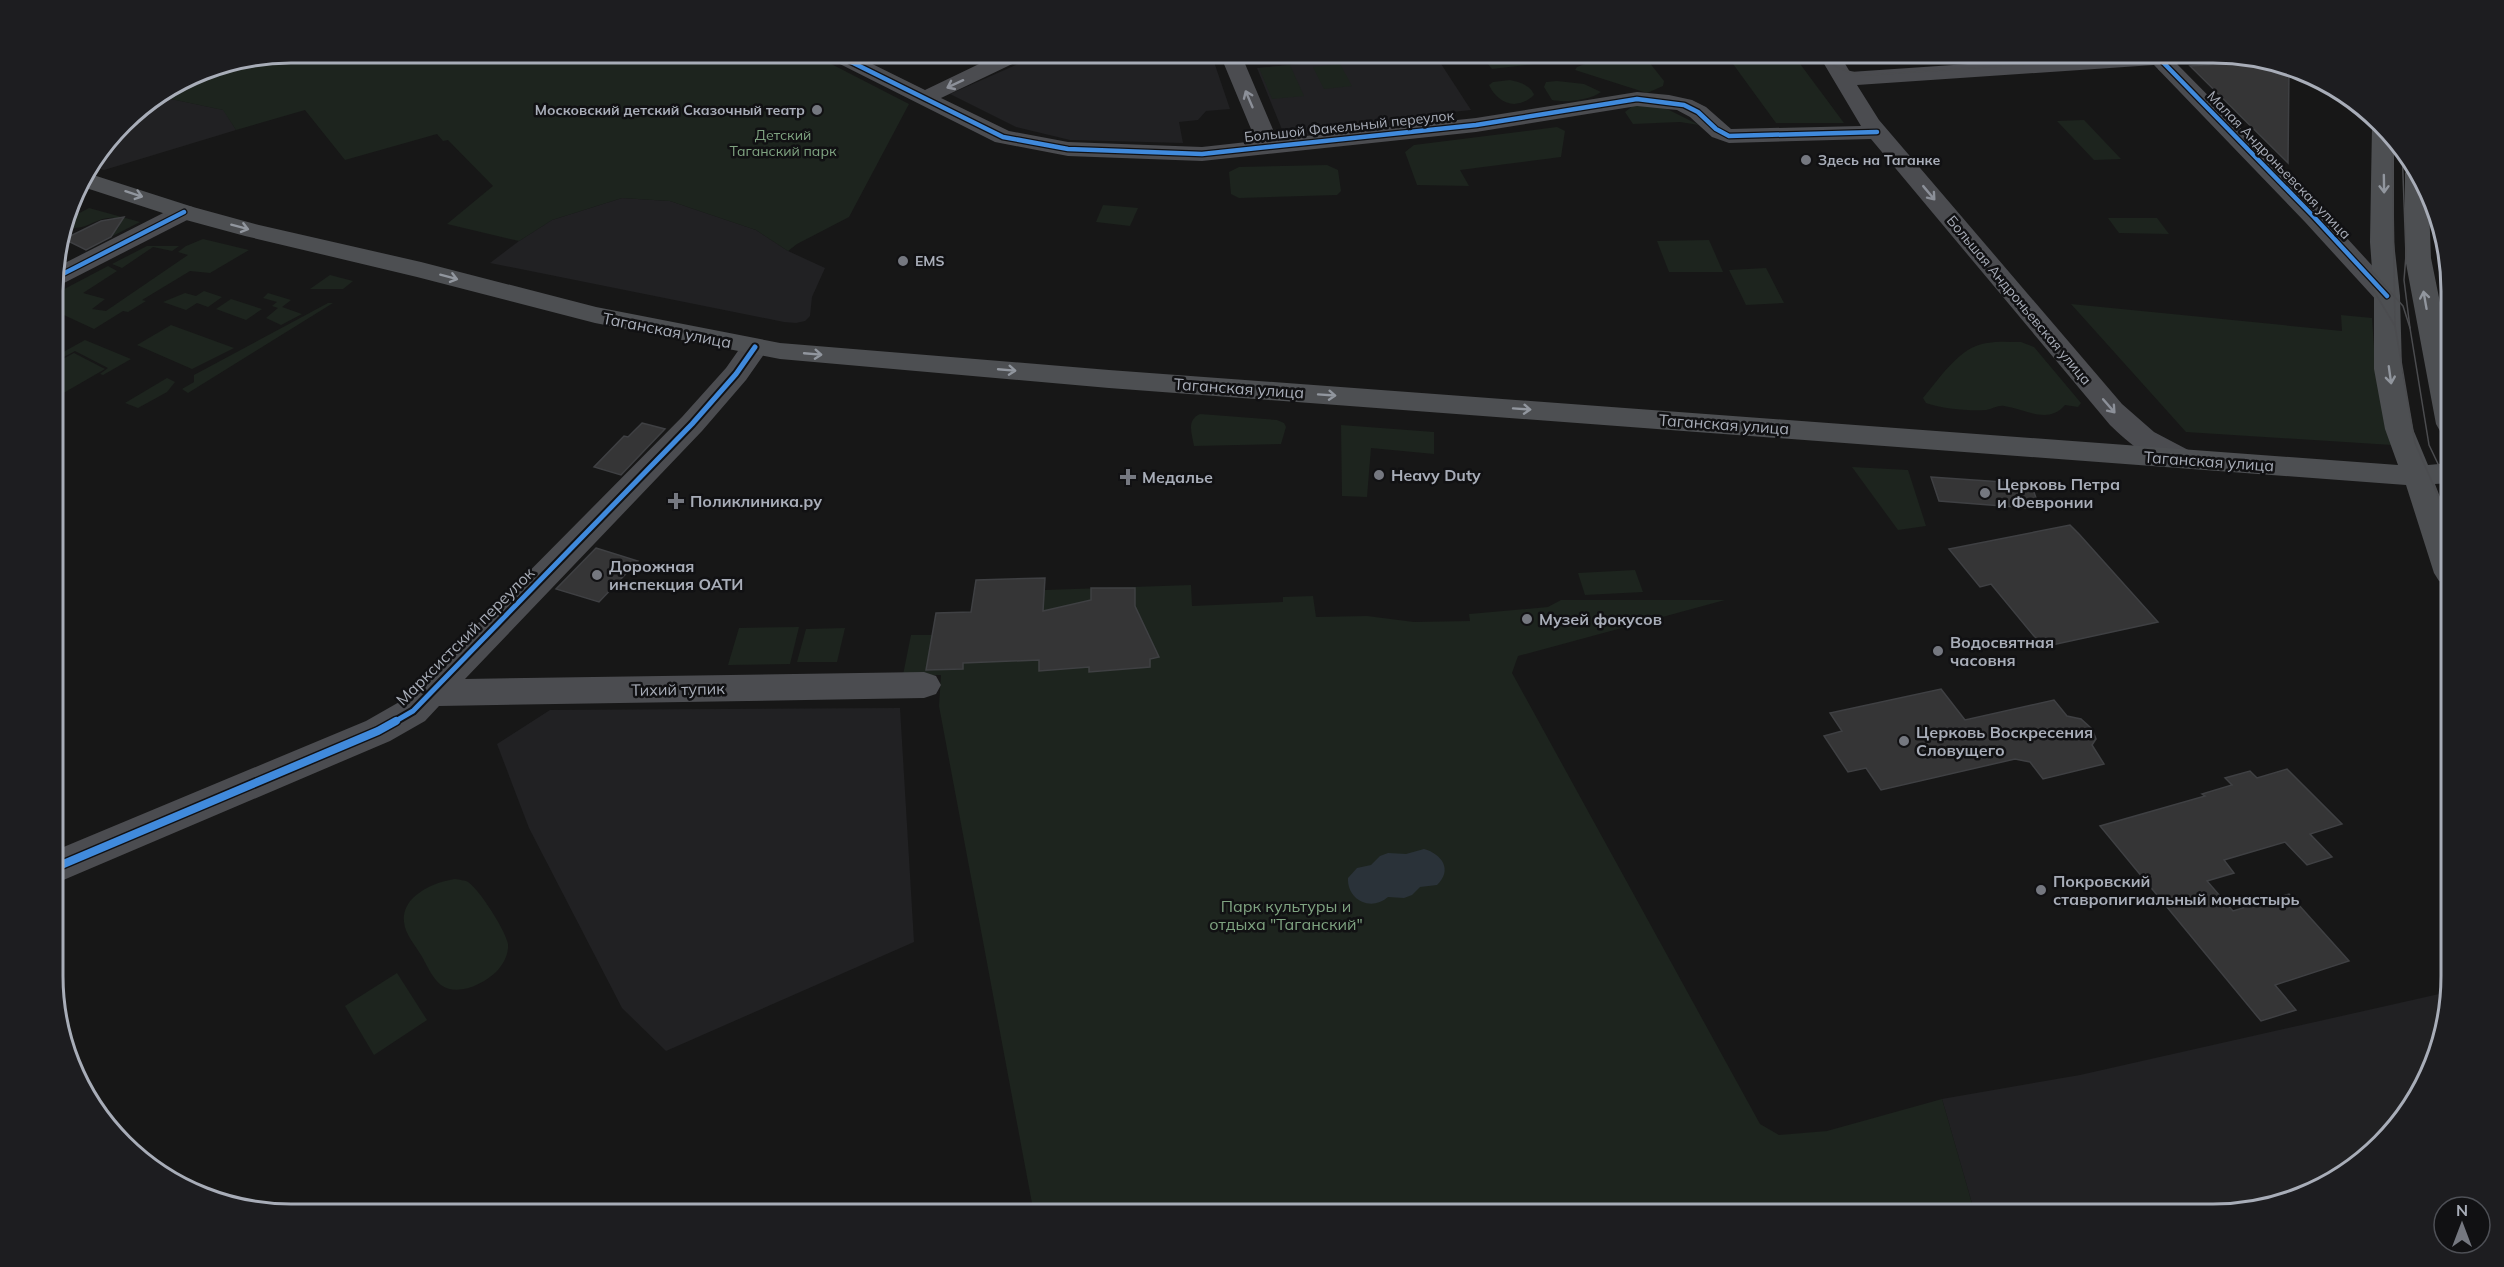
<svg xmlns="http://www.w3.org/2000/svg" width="2504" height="1267" font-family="Mulish,sans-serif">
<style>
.built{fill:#212123}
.green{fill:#1d241e}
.water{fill:#2a3239}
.building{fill:#353536;stroke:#3f4043;stroke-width:1.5}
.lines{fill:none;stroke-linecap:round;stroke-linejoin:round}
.minor{fill:#4b4c50;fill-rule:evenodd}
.major{fill:#4d4f52;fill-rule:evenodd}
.tram{stroke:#4b4c4f;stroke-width:1.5}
.cycleway-far2-casing{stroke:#111113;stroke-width:7}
.cycleway-far1-casing{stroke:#111113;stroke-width:9}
.cycleway-casing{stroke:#111113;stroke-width:11}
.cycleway-far2{stroke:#408adc;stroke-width:4.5}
.cycleway-far1{stroke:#408adc;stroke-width:5}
.cycleway{stroke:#408adc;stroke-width:8}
.oneway{stroke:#8c9099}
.oneway2{stroke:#91969e}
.poi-dot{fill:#757880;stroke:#111113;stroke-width:2}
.labels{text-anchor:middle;stroke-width:5;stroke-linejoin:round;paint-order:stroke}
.far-poi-label{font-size:14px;font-weight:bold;fill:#a8adb8;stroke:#111113;text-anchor:start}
.far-street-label{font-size:14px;fill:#a8adb8;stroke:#111113}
.far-park-label{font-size:14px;fill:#7fa381;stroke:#111113}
.street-label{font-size:16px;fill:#a8adb8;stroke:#111113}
.poi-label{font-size:16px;font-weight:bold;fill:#a8adb8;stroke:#111113;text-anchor:start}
.park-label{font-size:16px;fill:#7fa381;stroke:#111113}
.rim{fill:none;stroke:#a8adb8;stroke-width:3}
</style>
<rect width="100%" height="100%" fill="#171717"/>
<g class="built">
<polygon points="1043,53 1211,53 1230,109 1206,111 1198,120 1179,122 1183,143 1070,140 1016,127 950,94"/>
<polygon points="1354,53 1434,53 1471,110 1424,115 1428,122 1285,137 1257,68 1357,59"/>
<polygon points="1473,53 1575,53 1479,63"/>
<polygon points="159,96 161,100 171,99 224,110 236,130 104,170 92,167 134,112"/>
<polygon points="622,198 670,201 756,230 788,251 825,268 812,297 810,316 805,321 796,323 784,322 490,263 519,241 552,220"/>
<polygon points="900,708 914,942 666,1051 622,1008 529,828 497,744 550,710"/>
<polygon points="2448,992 2427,1081 2392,1133 2346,1174 2290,1202 2228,1214 1975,1214 1942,1099 2080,1075"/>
</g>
<g class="green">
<polygon points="808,52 909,104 849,217 797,244 788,251 756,230 670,201 622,198 552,220 519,241 447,224 493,186 448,140 443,141 437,134 345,160 305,110 236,130 223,110 171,99 161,100 159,96 200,71 291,53"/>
<polygon points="1630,53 1492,69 1488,64 1592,53"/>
<polygon points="1725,53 1792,53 1844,123 1776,123"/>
<polygon points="1645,57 1664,81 1663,86 1647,93 1575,70 1577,67 1585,64"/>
<polygon points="1340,64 1352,86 1324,89 1313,67"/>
<polygon points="1290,65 1304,96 1272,99 1259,68"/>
<path d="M1510 80C1519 82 1531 85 1534 95 1517 111 1498 104 1489 85L1493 82Z"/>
<path d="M1557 81 1584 84 1601 92C1591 100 1565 103 1552 100L1544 87 1546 82Z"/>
<polygon points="1634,105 1663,107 1699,125 1680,122 1633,124 1625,112"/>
<polygon points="2084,120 2121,159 2094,160 2057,121"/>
<polygon points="1557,127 1565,131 1561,157 1460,170 1469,186 1417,185 1405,152 1414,145"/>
<polygon points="1327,165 1338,170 1341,191 1337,195 1239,198 1231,194 1229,172 1239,167"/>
<polygon points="1103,205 1138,208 1130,226 1096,222"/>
<path d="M89 208 140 222 99 243 118 228 121 220C100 211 89 233 66 227L68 219Z"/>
<polygon points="2108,218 2157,218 2169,234 2119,233"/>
<polygon points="203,239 249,250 210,273 190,271 142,300 146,301 128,312 123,311 94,329 53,310 53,295 108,266 117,271 83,293 105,299 92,309 106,311 188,255 178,252 186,246"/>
<polygon points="1709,240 1723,272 1669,272 1657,241"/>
<polygon points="147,246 179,246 172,251 153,247 122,268 112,264"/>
<polygon points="1766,268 1784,303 1746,305 1729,270"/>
<polygon points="330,275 353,281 343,289 310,289"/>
<polygon points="204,291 222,297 208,307 197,303 186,310 163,302 185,293 196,296"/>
<polygon points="268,293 291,300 282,307 302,314 281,325 266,318 278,308 272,306 277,302 263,298"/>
<polygon points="231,299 262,309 246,320 216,309"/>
<polygon points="328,303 333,303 188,393 182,389 194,382 194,375"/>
<polygon points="2071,304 2342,331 2341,315 2372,318 2376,377 2392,445 2186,432"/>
<polygon points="171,325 234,348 192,369 137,345"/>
<polygon points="85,340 131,359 103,375 100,374 108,368 75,351 62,358 56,356"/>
<path d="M2021 342 2034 347 2081 403 2078 407 2065 405C2048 425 2025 409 2004 406 1998 405 1992 409 1986 410 1968 411 1943 409 1926 403L1923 398C1940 378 1960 346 1987 343 1998 341 2010 342 2021 342Z"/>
<polygon points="74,353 105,369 53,399 53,364"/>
<polygon points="167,378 175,382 167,392 138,408 125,403"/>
<path d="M1200 414 1277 420 1284 423 1286 427 1281 444 1194 446C1192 434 1186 420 1200 414Z"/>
<polygon points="1341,425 1434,432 1434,454 1371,448 1367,497 1342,496"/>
<polygon points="1852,467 1908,470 1926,526 1898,530"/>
<polygon points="1635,570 1643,592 1585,595 1578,573"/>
<polygon points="1045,578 1045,590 1191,585 1192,606 1283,602 1283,597 1313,596 1316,617 1367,616 1414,622 1470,621 1469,614 1548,607 1561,600 1725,600 1518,656 1512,673 1760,1124 1779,1135 1827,1131 1942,1099 1975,1214 1034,1214 939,706 941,675 903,675 911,635 932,635 936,613 971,612 976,580"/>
<polygon points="799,627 790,664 728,665 739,628"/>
<polygon points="845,628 837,662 797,662 806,629"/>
<path d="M455 879C459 880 465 880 468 882 479 889 506 931 508 944 509 954 503 965 496 972 483 984 458 997 441 985 432 978 427 965 421 955 415 945 405 934 404 922 401 896 434 882 455 879Z"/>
<polygon points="397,973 427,1020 374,1055 345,1006"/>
</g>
<path class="water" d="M1424 849C1442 854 1453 870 1437 885L1420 887 1412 895 1404 898 1388 897C1371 912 1347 900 1348 878L1357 868 1371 865 1380 856 1388 853 1406 854Z"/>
<g class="building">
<polygon points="2252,62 2289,70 2288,163 2190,66"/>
<polygon points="124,217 111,237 86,250 64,239 101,221"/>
<polygon points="642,423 665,429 621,475 594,467 624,436 628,437"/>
<polygon points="1931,477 2031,484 2040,509 1939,501"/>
<polygon points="2070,525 2079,534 2158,622 2043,647 1991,584 1980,587 1949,549"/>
<polygon points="596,548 638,561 599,602 556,589"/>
<polygon points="1045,578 1043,611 1091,600 1091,588 1135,588 1135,606 1159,657 1150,659 1150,667 1089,672 1089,667 1039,671 1039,660 963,663 963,669 926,670 936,613 971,612 976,580"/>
<polygon points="1941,689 1965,720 2054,700 2067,716 2081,719 2092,729 2096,739 2092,745 2104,764 2043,779 2030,762 2015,759 1881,790 1866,768 1848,772 1824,736 1842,731 1830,713"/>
<polygon points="2287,769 2342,824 2310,834 2332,857 2307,865 2285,842 2224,860 2234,873 2207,881 2233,911 2289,894 2349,961 2275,985 2296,1010 2261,1021 2100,826 2205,796 2202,794 2232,785 2225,778 2250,771 2257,778"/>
</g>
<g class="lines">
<g class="minor">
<path d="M821 52H848L925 90 1004 52H1032L1029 56 941 98 1009 131 1068 142 1202 147 1256 141 1219 52H1240L1277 139 1476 118 1637 92 1669 95 1692 100 1706 107 1731 129 1861 126 1817 52H1838L1850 72 2143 52H2213L2236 58 2227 62 2177 64 2323 212 2400 296 2396 302 2387 304 2378 302 2305 222 2154 65 1857 85 1879 120 2122 404 2154 432 2192 452 2197 459 2192 466C2163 474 2130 444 2110 425L1871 139 1729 143 1712 137 1690 117 1677 110 1637 106 1476 132 1202 161 1068 156 995 142 824 56Z"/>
<polygon points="184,205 193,207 196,212 193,217 62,284 53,287 55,268 175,207"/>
<polygon points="755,339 765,341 769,347 746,380 702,431 465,679 924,672 936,676 941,685 936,694 924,698 439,706 425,721 390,741 54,884 54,851 366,721 401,701 682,417 726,368 745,341"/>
</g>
<g class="major">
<polygon points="2375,121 2378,121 2394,139 2394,242 2400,296 2402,369 2413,429 2428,465 2450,463 2450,483 2435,484 2450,523 2450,585 2439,581 2434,573 2406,485 1109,388 780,359 595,323 417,277 245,236 175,217 77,185 87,173 193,207 259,225 421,262 596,307 780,343 1109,370 2398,465 2385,429 2374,369 2374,296 2370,242 2372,126"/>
<polygon points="2414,167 2429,207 2431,258 2450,352 2450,433 2440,431 2436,424 2405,258 2405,173 2409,168"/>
</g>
<g class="tram">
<path d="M1817 52C1832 68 1848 73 1869 75L2118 58 2160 63 2191 83 2339 234 2403 306 2410 328"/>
<polyline points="2159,69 2175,82 2369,283 2395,326"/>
<polyline points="2392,137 2395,326 2415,443 2450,523"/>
<polyline points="2402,148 2406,255 2404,280 2410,328 2429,445 2450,489"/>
</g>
<g class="cycleway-far2-casing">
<g id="cycleway-far2">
<polyline points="831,52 1003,137 1068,149 1202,154 1476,125 1637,99 1684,105 1698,112 1716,129 1729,136 1877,132"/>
<polyline points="2153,52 2314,217 2387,296"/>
<polyline points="53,279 184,212"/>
</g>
</g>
<g class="cycleway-far1-casing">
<polyline id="cycleway-far1" points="394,722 413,711 692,424 736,374 755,347"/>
</g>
<g class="cycleway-casing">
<polyline id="cycleway" points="54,868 378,731 396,721"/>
</g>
<use href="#cycleway-far2" class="cycleway-far2"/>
<use href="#cycleway-far1" class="cycleway-far1"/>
<use href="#cycleway" class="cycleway"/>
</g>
<defs><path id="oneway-shaft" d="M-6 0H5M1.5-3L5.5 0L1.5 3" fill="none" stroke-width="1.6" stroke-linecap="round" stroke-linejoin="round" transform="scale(1.5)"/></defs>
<g class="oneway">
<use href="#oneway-shaft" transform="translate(955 84) rotate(155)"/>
<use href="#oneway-shaft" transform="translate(1249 99) rotate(-113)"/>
<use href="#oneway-shaft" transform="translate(1929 193) rotate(50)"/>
<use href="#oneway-shaft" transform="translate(2109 406) rotate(49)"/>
</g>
<g class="oneway2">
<use href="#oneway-shaft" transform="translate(2384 184) rotate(89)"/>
<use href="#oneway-shaft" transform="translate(134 194) rotate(18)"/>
<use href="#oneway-shaft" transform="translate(240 227) rotate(15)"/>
<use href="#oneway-shaft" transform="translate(449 277) rotate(15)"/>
<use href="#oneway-shaft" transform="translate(2425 300) rotate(-100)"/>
<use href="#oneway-shaft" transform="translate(813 354) rotate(5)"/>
<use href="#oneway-shaft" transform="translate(1007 370) rotate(5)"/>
<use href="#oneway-shaft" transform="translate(2390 375) rotate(82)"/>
<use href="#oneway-shaft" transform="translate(1327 395) rotate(4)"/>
<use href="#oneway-shaft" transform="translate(1522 409) rotate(4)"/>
</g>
<g class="poi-dot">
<circle cx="817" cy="110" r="6"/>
<circle cx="1806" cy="160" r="6"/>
<circle cx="903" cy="261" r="6"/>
<circle cx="1379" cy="475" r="6"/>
<path d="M1125 468h6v6h6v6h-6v6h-6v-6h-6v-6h6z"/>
<circle cx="1985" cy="493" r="6"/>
<path d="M673 492h6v6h6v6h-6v6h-6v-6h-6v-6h6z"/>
<circle cx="597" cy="575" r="6"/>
<circle cx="1527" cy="619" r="6"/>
<circle cx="1938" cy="651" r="6"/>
<circle cx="1904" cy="741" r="6"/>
<circle cx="2041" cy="890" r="6"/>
</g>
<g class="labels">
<g class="far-poi-label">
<text x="805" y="115" text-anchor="end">Московский детский Сказочный театр</text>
<text x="1818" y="165">Здесь на Таганке</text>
<text x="915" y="266">EMS</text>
</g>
<g class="far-street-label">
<text transform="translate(1349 126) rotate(-6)" y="5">Большой Факельный переулок</text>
<text transform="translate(2279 165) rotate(46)" y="5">Малая Андроньевская улица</text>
<text transform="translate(2019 300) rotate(50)" y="5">Большая Андроньевская улица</text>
</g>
<g class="far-park-label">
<text x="783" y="140">Детский<tspan x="783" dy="16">Таганский парк</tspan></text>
</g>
<g class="street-label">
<text transform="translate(667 330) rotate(11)" y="6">Таганская улица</text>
<text transform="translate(1239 388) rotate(4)" y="6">Таганская улица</text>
<text transform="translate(1724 424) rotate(4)" y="6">Таганская улица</text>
<text transform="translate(2209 461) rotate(4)" y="6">Таганская улица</text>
<text transform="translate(465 636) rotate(-45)" y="6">Марксистский переулок</text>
<text transform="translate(678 689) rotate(-1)" y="6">Тихий тупик</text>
</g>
<g class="poi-label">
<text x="1391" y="481">Heavy Duty</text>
<text x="1142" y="483">Медалье</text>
<text x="1997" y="490">Церковь Петра<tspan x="1997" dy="18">и Февронии</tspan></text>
<text x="690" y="507">Поликлиника.ру</text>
<text x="609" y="572">Дорожная<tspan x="609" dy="18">инспекция ОАТИ</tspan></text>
<text x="1539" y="625">Музей фокусов</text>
<text x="1950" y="648">Водосвятная<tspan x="1950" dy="18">часовня</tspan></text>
<text x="1916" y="738">Церковь Воскресения<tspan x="1916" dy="18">Словущего</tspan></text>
<text x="2053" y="887">Покровский<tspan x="2053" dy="18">ставропигиальный монастырь</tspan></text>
</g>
<g class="park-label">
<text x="1286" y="912">Парк культуры и<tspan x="1286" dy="18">отдыха "Таганский"</tspan></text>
</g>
</g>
<path d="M0 0H2504V1267H0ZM291 63H2213A228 228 0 0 1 2441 291V976A228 228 0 0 1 2213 1204H291A228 228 0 0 1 63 976V291A228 228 0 0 1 291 63Z" fill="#1d1d20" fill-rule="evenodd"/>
<path class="rim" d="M291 63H2213A228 228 0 0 1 2441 291V976A228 228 0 0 1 2213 1204H291A228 228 0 0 1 63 976V291A228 228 0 0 1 291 63Z"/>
<g transform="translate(2462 1225)"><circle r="28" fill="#111113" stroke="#4d4f55" stroke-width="1.5"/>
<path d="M0-4.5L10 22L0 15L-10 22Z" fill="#757880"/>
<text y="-9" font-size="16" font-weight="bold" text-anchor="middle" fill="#a8adb8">N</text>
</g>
</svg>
